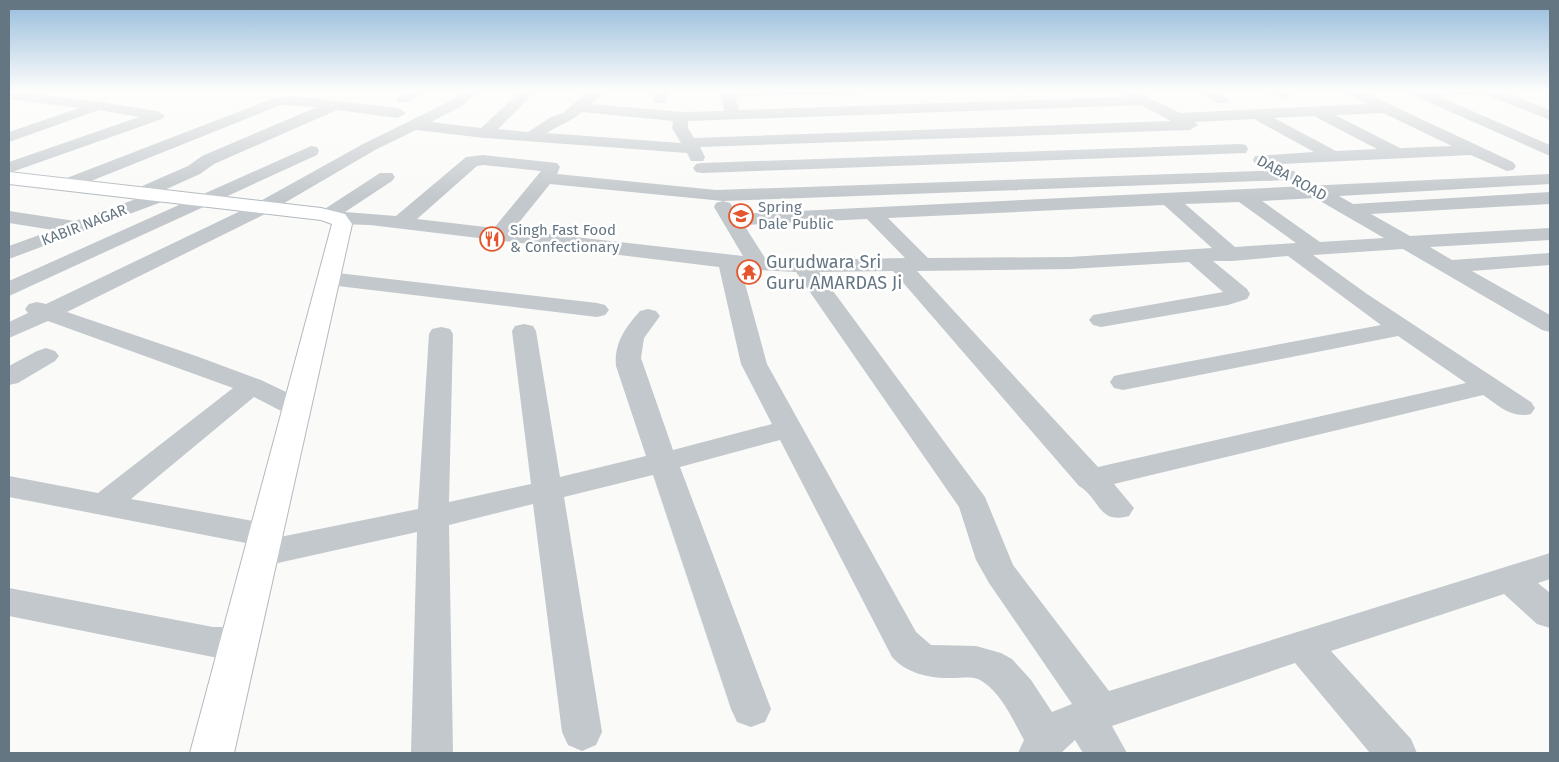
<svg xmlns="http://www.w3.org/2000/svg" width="1559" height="762" font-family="'Fira Sans',sans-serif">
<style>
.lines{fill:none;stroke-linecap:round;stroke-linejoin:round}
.secondary-casing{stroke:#b3babf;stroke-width:2}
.street{fill:#c3c8cc;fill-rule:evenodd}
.secondary{fill:#fff;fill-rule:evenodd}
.labels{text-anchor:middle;stroke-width:5;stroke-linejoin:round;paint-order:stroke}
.far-street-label{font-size:15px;fill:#657683;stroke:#fff}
.far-poi-label{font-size:15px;fill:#657683;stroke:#fff;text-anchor:start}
.poi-label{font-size:18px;fill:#657683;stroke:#fff;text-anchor:start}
</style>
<rect width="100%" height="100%" fill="#fafaf8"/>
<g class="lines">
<g class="secondary-casing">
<polygon id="secondary" points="9,172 321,208 345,214 352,224 234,753 190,753 332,224 321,220 9,184"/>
</g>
<g class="street">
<polygon points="408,90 425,90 408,102 398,102 396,99"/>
<path d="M464 90H480L462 106 431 122 481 128 522 90H537L498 129 528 132 551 117 563 113 590 90H605L591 104 681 112 724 111 719 90H863L856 94 735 96 739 110 1125 97 1115 90H1133L1180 113 1367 104 1341 90H1359L1513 162 1516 166 1513 170 1507 171 1471 155 1261 165 1255 164 1253 160 1255 156 1314 152 1254 119 1195 122 1198 125 1190 130 700 147 705 157 703 161H691L687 153 485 138 416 130 375 150 269 212 67 312 196 356 261 380 307 402 311 408 307 414 297 416 287 414 254 397 131 499 265 523 277 527 281 535 280 537 418 509 429 334 432 329 441 327 450 329 453 334 449 502 531 484 512 331 515 326 524 324 533 326 536 331 560 477 646 456 616 366C614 343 625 328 640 311L648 309 656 311 660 316 644 338 641 358 673 450 772 424 741 364 719 267 370 225 338 224 320 220 317 216 320 212 380 173H392L395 177 392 181 345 212 396 216 466 157 483 155 557 163 560 167 557 174 716 190 1288 170 1294 171 1297 175 1294 179 1288 180 723 201 730 203 737 214 1550 174V184L1339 196 1353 204 1550 192V204L1371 214 1410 236 1550 228V240L1430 247 1452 260 1550 253V265L1472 271 1550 315V332L1542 330 1403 249 1313 255 1367 294 1531 402 1535 408 1531 414C1511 419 1498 405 1483 395L1114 484 1134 508 1129 516C1098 525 1100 498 1079 486L893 271 819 272 985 497 1013 565 1109 691 1550 553V579L1538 583 1550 593V628L1537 624 1504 594 1331 651 1411 739 1417 753H1370L1295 663 1112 726 1127 753H1083L1075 740 1061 753H1018L1024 740C1013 720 1001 692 980 680 973 676 962 678 953 678 932 679 907 674 892 657L780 440 680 467 771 709 765 722 751 727 737 722 731 709 653 475 564 497 602 732 596 745 582 751 568 745 562 732 533 504 449 525 453 753H411L417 532 260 567 248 563 243 554 251 544 9 497V476L98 493 233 388 48 321 9 338V322L28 313 25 309 29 304 37 302 46 304 255 204 363 144 452 100ZM1141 105 1171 121 694 138 688 128V121ZM582 112 673 121 672 128 681 143 547 133C559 125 572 121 582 112ZM1383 113 1452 146 1400 148 1335 115ZM1314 116 1377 149 1336 151 1274 118ZM483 165 541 171 494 228 417 219 477 166ZM550 184 723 201 716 203 714 207 743 256 513 230ZM1315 198 1384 238 1320 242 1262 201ZM1239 202 1296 243 1235 247 1185 204ZM1164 205 1212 248 1070 257 928 258 888 218ZM867 219 905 258 803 260 765 258 744 225ZM1288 256 1381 325 1123 374 1114 376 1110 382 1114 388 1123 390 1398 336 1466 383 1098 467 917 271 1070 269 1189 262 1223 292 1093 315 1089 320 1093 325 1101 327 1228 305 1247 299 1250 294 1247 289 1213 261H1232ZM741 269 796 272 959 507 976 560 989 583 1072 704 1052 712 1031 680 1012 659 1001 653 976 646 931 645 916 632 767 364Z"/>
<polygon points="655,90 669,90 665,103 655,103 653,100"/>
<polygon points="1198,90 1215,90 1230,100 1228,103 1218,103"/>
<polygon points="1264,90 1282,90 1291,96 1284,100"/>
<polygon points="1406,90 1498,90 1550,110 1550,120 1484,94 1438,96 1550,145 1550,156 1408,93"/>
<polygon points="9,91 100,102 157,111 165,116 162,119 9,173 9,162 139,117 99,110 9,142 9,132 79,108 9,99"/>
<polygon points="293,96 398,108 406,113 398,118 337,110 214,164 200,174 162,191 169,196 167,200 9,259 9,246 53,230 9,223 9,211 75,221 136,199 131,194 133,190 188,166 202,156 317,107 281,105 71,189 59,189 56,185 59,181 274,98"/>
<polygon points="1240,144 1246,145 1248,149 1246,153 702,173 696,172 693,168 696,164 702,163"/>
<polygon points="311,146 317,147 319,151 317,155 9,296 9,281"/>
<polygon points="329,272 597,303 605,305 609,310 605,315 597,317 321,284 318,279 321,274"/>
<polygon points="46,348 55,351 59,356 55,361 18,383 9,385 9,366 37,351"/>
<polygon points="9,588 213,627 239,627 252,631 258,642 252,653 239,657 213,657 9,616"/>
</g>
<use href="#secondary" class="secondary"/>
</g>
<linearGradient id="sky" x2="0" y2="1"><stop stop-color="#96bcdc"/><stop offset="0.46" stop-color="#fdfdfc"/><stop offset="1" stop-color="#fdfdfc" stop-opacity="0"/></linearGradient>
<rect width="1559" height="197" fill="url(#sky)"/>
<defs>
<g id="school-ring" transform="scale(1.25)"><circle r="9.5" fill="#fff" stroke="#e4572e" stroke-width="1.5"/><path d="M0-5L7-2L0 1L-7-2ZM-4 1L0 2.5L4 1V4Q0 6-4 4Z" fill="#e4572e"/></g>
<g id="restaurant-ring" transform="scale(1.25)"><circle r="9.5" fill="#fff" stroke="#e4572e" stroke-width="1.5"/><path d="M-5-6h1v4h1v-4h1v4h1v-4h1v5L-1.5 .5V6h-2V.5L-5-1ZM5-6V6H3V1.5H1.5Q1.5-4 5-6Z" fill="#e4572e"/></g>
<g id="temple-ring" transform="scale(1.25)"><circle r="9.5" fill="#fff" stroke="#e4572e" stroke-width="1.5"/><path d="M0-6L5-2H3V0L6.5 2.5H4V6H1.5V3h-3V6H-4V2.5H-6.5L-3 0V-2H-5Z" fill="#e4572e"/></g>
</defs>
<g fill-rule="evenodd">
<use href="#school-ring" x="741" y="216"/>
<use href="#restaurant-ring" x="492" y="239"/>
<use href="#temple-ring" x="749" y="272"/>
</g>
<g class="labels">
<g class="far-street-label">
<text transform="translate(1292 178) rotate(29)" y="5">DABA ROAD</text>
<text transform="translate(84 225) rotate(-21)" y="5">KABIR NAGAR</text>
</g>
<g class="far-poi-label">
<text x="758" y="212">Spring<tspan x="758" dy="17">Dale Public</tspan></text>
<text x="510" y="235">Singh Fast Food<tspan x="510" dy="17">&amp; Confectionary</tspan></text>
</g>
<g class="poi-label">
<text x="766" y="268">Gurudwara Sri<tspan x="766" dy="21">Guru AMARDAS Ji</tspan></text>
</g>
</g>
<rect width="1559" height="762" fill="none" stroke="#657683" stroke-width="20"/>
</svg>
